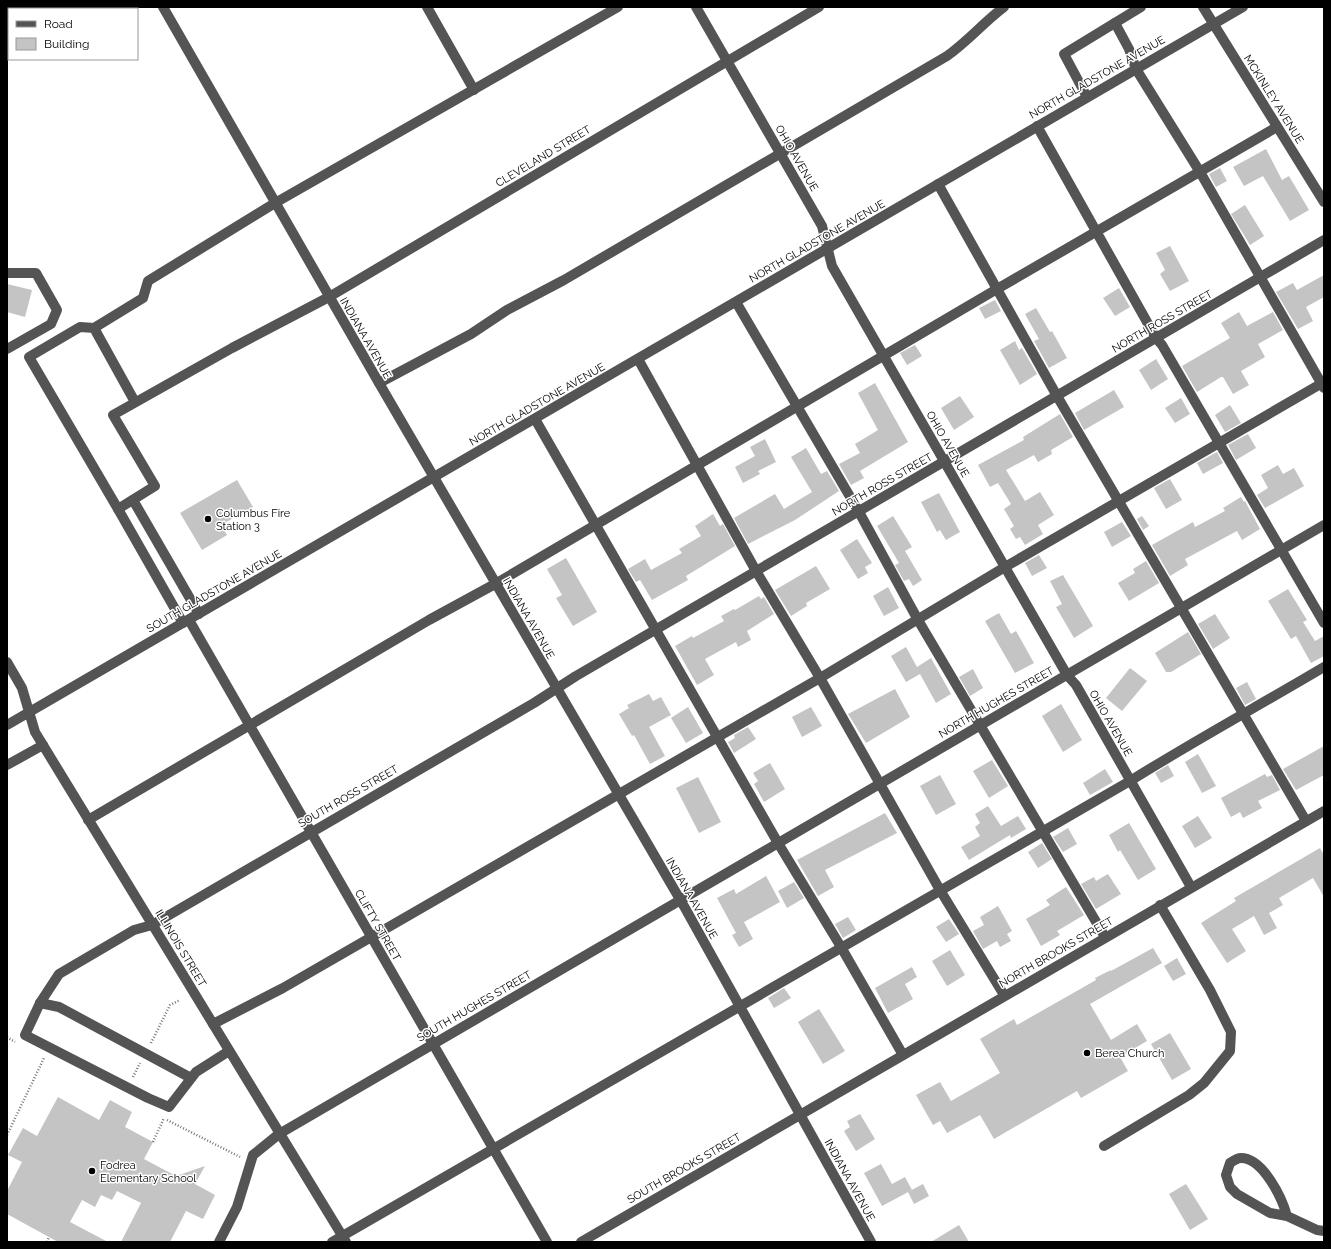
<svg xmlns="http://www.w3.org/2000/svg" width="1331" height="1249" font-family="Raleway,sans-serif">
<style>
.building{fill:#c4c4c4}
.lines{fill:none;stroke-linecap:round;stroke-linejoin:round}
.path{stroke:#767676;stroke-width:2.5;stroke-dasharray:1 2;stroke-linecap:butt}
.minor{stroke:#545454;stroke-width:10}
.poi-dot{fill:#000;stroke:#fff;stroke-width:1.5}
.labels{text-anchor:middle;stroke-width:3;stroke-linejoin:round;paint-order:stroke}
.street-label{font-size:11px;fill:#000;stroke:#fff}
.poi-label{font-size:11px;fill:#000;stroke:#fff;text-anchor:start}
</style>
<rect width="100%" height="100%" fill="#fff"/>
<g class="building">
<polygon points="1266,149 1282,180 1289,176 1309,210 1290,221 1263,176 1244,186 1233,167"/>
<polygon points="1220,168 1227,181 1216,187 1209,174"/>
<polygon points="1245,205 1264,236 1250,245 1231,214"/>
<polygon points="1170,246 1189,281 1170,291 1160,274 1165,270 1156,253"/>
<polygon points="1324,275 1324,297 1306,307 1313,321 1298,329 1276,292 1293,283 1297,290"/>
<polygon points="7,284 32,290 25,317 7,312"/>
<polygon points="1119,288 1130,307 1115,316 1103,298"/>
<polygon points="995,300 1001,311 985,319 979,308"/>
<polygon points="1036,308 1050,332 1052,331 1067,358 1049,368 1034,341 1039,339 1025,314"/>
<polygon points="1239,312 1247,326 1273,312 1283,330 1258,344 1265,357 1241,371 1249,385 1233,394 1223,377 1221,377 1197,392 1182,366 1230,338 1221,323"/>
<polygon points="1015,341 1019,350 1022,348 1037,374 1020,385 1000,350"/>
<polygon points="915,345 922,356 907,365 900,353"/>
<polygon points="1156,359 1168,379 1151,390 1139,370"/>
<polygon points="875,383 908,442 860,471 864,478 851,485 839,464 860,453 855,444 878,430 858,393"/>
<polygon points="1114,390 1124,407 1084,430 1075,413"/>
<polygon points="960,396 974,417 954,430 941,408"/>
<polygon points="1181,398 1190,414 1175,423 1165,408"/>
<polygon points="1230,405 1241,423 1225,432 1215,415"/>
<polygon points="1060,414 1073,437 1051,450 1052,454 1038,462 1034,455 1006,470 1025,501 1040,492 1054,515 1038,525 1043,534 1025,545 1020,537 1016,539 1010,529 1014,526 1004,509 1011,504 998,483 990,487 978,465 1024,440 1023,437"/>
<polygon points="1248,434 1256,448 1236,460 1228,445"/>
<polygon points="765,439 776,462 758,471 760,474 743,483 735,467 755,456 750,447"/>
<polygon points="806,448 821,474 827,471 839,491 795,520 748,544 734,518 775,494 784,509 812,492 791,457"/>
<polygon points="1217,452 1223,463 1203,474 1197,463"/>
<polygon points="1278,465 1283,474 1294,468 1304,486 1265,508 1257,495 1268,488 1261,475"/>
<polygon points="1170,479 1182,500 1166,509 1154,488"/>
<polygon points="237,480 253,507 221,525 227,535 202,550 180,513"/>
<polygon points="939,493 960,532 946,540 940,530 937,532 921,502"/>
<polygon points="1241,497 1244,502 1245,501 1260,529 1242,540 1237,531 1185,559 1188,565 1170,576 1152,545 1193,522 1195,527 1225,511 1223,508"/>
<polygon points="713,514 720,526 723,524 735,546 686,576 688,580 652,600 640,580 636,582 628,569 645,559 651,570 682,553 679,549 701,536 695,526"/>
<polygon points="893,516 912,547 905,551 922,580 913,586 909,579 904,581 895,565 899,563 877,526"/>
<polygon points="1142,516 1149,526 1143,530 1137,519"/>
<polygon points="1122,522 1131,536 1112,547 1104,532"/>
<polygon points="857,539 872,563 865,567 868,573 858,579 840,550"/>
<polygon points="1039,555 1047,568 1032,576 1025,563"/>
<polygon points="566,558 597,612 573,626 556,598 562,595 547,569"/>
<polygon points="1146,561 1159,583 1129,601 1118,583 1135,573 1133,569"/>
<polygon points="816,566 830,589 806,603 807,606 791,616 775,590"/>
<polygon points="1063,575 1093,626 1074,638 1056,607 1062,604 1050,581"/>
<polygon points="888,587 899,608 884,616 873,596"/>
<polygon points="1288,589 1307,620 1303,622 1315,641 1324,636 1324,656 1311,663 1296,636 1291,639 1268,601"/>
<polygon points="759,596 761,599 764,597 774,614 747,631 751,640 738,647 736,642 705,659 714,675 697,685 675,646 692,636 693,638 724,621 721,616 734,609 735,610"/>
<polygon points="999,613 1011,634 1016,631 1034,663 1015,673 985,621"/>
<polygon points="1215,614 1230,638 1213,649 1198,624"/>
<polygon points="1188,632 1201,654 1171,672 1166,672 1155,653"/>
<polygon points="906,647 917,667 931,658 951,694 936,703 920,674 906,682 891,656"/>
<polygon points="1130,668 1147,681 1122,711 1106,698"/>
<polygon points="973,669 983,688 970,696 959,677"/>
<polygon points="1247,682 1256,699 1245,705 1236,688"/>
<polygon points="895,689 910,717 866,743 848,714"/>
<polygon points="649,694 653,701 661,697 671,715 649,727 665,756 650,764 634,735 632,736 619,714 629,708 627,705"/>
<polygon points="1061,704 1082,740 1063,752 1042,716"/>
<polygon points="688,707 703,733 686,743 671,718"/>
<polygon points="811,707 822,726 802,737 792,717"/>
<polygon points="748,727 756,739 734,753 728,742 735,738 734,735"/>
<polygon points="1324,746 1324,775 1296,790 1283,769"/>
<polygon points="1198,754 1216,786 1202,793 1185,762"/>
<polygon points="992,760 1008,786 989,798 973,771"/>
<polygon points="770,763 785,789 764,802 754,784 758,781 753,773"/>
<polygon points="1168,765 1174,776 1161,783 1155,773"/>
<polygon points="1105,769 1113,782 1090,795 1083,783"/>
<polygon points="1265,774 1267,777 1272,775 1280,790 1258,801 1262,808 1243,818 1240,812 1231,817 1221,798"/>
<polygon points="940,775 956,804 936,815 920,786"/>
<polygon points="698,777 721,822 699,833 676,788"/>
<polygon points="988,806 1001,826 1018,816 1026,829 1011,838 1010,835 969,860 961,847 980,836 975,827 980,823 975,814"/>
<polygon points="885,813 897,833 825,870 834,887 818,896 797,860"/>
<polygon points="1198,816 1212,838 1195,848 1182,826"/>
<polygon points="1129,823 1156,869 1138,880 1120,850 1118,852 1109,835"/>
<polygon points="1068,828 1077,844 1063,852 1053,837"/>
<polygon points="1042,843 1052,859 1038,868 1028,852"/>
<polygon points="1320,848 1324,855 1324,897 1313,878 1279,898 1283,905 1269,913 1277,928 1264,935 1254,916 1232,929 1246,951 1227,963 1201,923 1236,901 1234,898"/>
<polygon points="1108,874 1121,894 1096,909 1081,884 1094,877 1096,881"/>
<polygon points="766,876 780,902 744,922 753,939 739,947 732,935 736,933 717,898 734,889 736,894"/>
<polygon points="794,882 804,898 787,908 778,891"/>
<polygon points="1066,887 1084,915 1057,931 1060,935 1041,946 1026,919 1050,905 1046,900"/>
<polygon points="998,906 1012,931 1007,934 1011,941 1000,947 997,941 983,949 973,931 984,925 980,917"/>
<polygon points="848,917 856,930 843,938 835,924"/>
<polygon points="949,919 959,934 946,942 936,927"/>
<polygon points="1153,948 1162,963 1090,1004 1111,1040 1137,1024 1147,1041 1120,1057 1128,1071 1081,1098 1077,1091 994,1139 980,1115 947,1133 940,1121 933,1125 916,1095 940,1082 951,1101 1000,1073 980,1039 1014,1019 1017,1025 1096,980 1095,978 1111,970 1111,971"/>
<polygon points="950,950 965,975 947,986 932,961"/>
<polygon points="1177,958 1186,974 1173,981 1164,966"/>
<polygon points="912,967 917,977 905,984 913,999 888,1013 875,988"/>
<polygon points="784,988 791,998 774,1008 768,998"/>
<polygon points="819,1009 845,1051 823,1064 798,1022"/>
<polygon points="1170,1033 1191,1069 1172,1080 1151,1044"/>
<polygon points="58,1097 99,1120 110,1100 132,1112 125,1127 153,1142 144,1159 176,1176 205,1166 195,1184 215,1195 203,1219 186,1211 170,1242 121,1242 141,1203 117,1191 112,1200 101,1195 95,1207 82,1200 70,1222 108,1242 58,1242 7,1214 7,1191 22,1162 8,1155 23,1128 37,1136"/>
<polygon points="860,1114 875,1139 856,1151 844,1131 850,1127 847,1121"/>
<polygon points="881,1164 892,1184 905,1177 912,1190 882,1206 864,1173"/>
<polygon points="923,1184 929,1196 914,1204 908,1192"/>
<polygon points="1186,1184 1208,1219 1190,1230 1169,1194"/>
<polygon points="959,1225 969,1242 931,1242"/>
</g>
<g class="lines">
<g class="path">
<polyline points="7,1037 15,1042"/>
<polyline points="151,1043 170,1005 180,1000"/>
<polyline points="133,1077 140,1063"/>
<polyline points="167,1120 240,1157"/>
<polyline points="7,1135 44,1058"/>
<polyline points="153,1142 164,1118"/>
<polyline points="7,1182 8,1182"/>
<polyline points="47,1242 49,1237"/>
</g>
<g class="minor">
<polyline points="163,7 379,383 685,908 871,1242"/>
<polyline points="427,7 474,90"/>
<polyline points="696,7 822,226 832,266 1067,675 1076,685 1191,887"/>
<polyline points="1203,7 1324,202"/>
<polyline points="1115,23 1129,49 1136,69 1200,172 1324,388"/>
<polyline points="1087,97 1064,54 1141,7"/>
<polyline points="1037,126 1156,338 1162,345 1324,623"/>
<polyline points="938,184 1057,396 1306,821"/>
<polyline points="7,273 36,273 57,310 51,324 7,349"/>
<polyline points="736,302 859,512 918,620 1105,937"/>
<polyline points="94,328 143,298 148,281 275,203 618,7"/>
<polyline points="638,359 756,571 820,678 940,890 1004,995"/>
<path d="M379 383 471 334 507 310 564 280 947 56C968 41 984 22 1004 7"/>
<polyline points="135,402 94,328 80,327 29,357 118,509 155,486 113,415 232,348 329,297 819,7"/>
<polyline points="535,419 778,843 841,947 903,1055"/>
<polyline points="133,500 199,614"/>
<polyline points="118,509 183,623"/>
<polyline points="189,620 547,1242"/>
<polyline points="7,662 22,688 35,732 346,1242"/>
<polyline points="7,725 1243,7"/>
<polyline points="7,765 43,745"/>
<polyline points="88,820 429,620 495,584 997,289 1277,127"/>
<polyline points="40,1003 59,1007 191,1078"/>
<polyline points="213,1024 283,988 820,678 1005,567 1324,382"/>
<polyline points="229,1051 196,1072 169,1107 148,1098 25,1035 40,1003 59,974 134,930 152,925 534,703 576,676 1324,240"/>
<polyline points="1104,1146 1189,1095 1204,1083 1230,1051 1231,1032 1210,990 1160,905"/>
<path d="M1287 1216C1282 1198 1263 1158 1241 1158 1237 1158 1233 1161 1230 1163L1226 1175 1230 1187 1237 1194 1270 1213 1287 1216 1317 1230 1324 1231"/>
<polyline points="219,1242 237,1207 253,1155 279,1134 1324,525"/>
<path d="M332 1242 1130 781C1194 741 1260 705 1324 667"/>
<polyline points="581,1242 1324,811"/>
</g>
</g>
<g class="poi-dot">
<circle cx="208" cy="519" r="4"/>
<circle cx="1087" cy="1053" r="4"/>
<circle cx="92" cy="1171" r="4"/>
</g>
<g class="labels">
<g class="street-label">
<text transform="translate(1097 77) rotate(-30)" y="4">NORTH GLADSTONE AVENUE</text>
<text transform="translate(1274 99) rotate(58)" y="4">MCKINLEY AVENUE</text>
<text transform="translate(543 156) rotate(-31)" y="4">CLEVELAND STREET</text>
<text transform="translate(797 158) rotate(60)" y="4">OHIO AVENUE</text>
<text transform="translate(817 241) rotate(-30)" y="4">NORTH GLADSTONE AVENUE</text>
<text transform="translate(1162 321) rotate(-30)" y="4">NORTH ROSS STREET</text>
<text transform="translate(366 338) rotate(60)" y="4">INDIANA AVENUE</text>
<text transform="translate(537 404) rotate(-30)" y="4">NORTH GLADSTONE AVENUE</text>
<text transform="translate(948 444) rotate(60)" y="4">OHIO AVENUE</text>
<text transform="translate(882 484) rotate(-30)" y="4">NORTH ROSS STREET</text>
<text transform="translate(214 591) rotate(-30)" y="4">SOUTH GLADSTONE AVENUE</text>
<text transform="translate(529 618) rotate(60)" y="4">INDIANA AVENUE</text>
<text transform="translate(996 702) rotate(-30)" y="4">NORTH HUGHES STREET</text>
<text transform="translate(1111 723) rotate(60)" y="4">OHIO AVENUE</text>
<text transform="translate(348 796) rotate(-30)" y="4">SOUTH ROSS STREET</text>
<text transform="translate(692 898) rotate(60)" y="4">INDIANA AVENUE</text>
<text transform="translate(378 925) rotate(60)" y="4">CLIFTY STREET</text>
<text transform="translate(181 948) rotate(59)" y="4">ILLINOIS STREET</text>
<text transform="translate(1056 952) rotate(-30)" y="4">NORTH BROOKS STREET</text>
<text transform="translate(474 1006) rotate(-30)" y="4">SOUTH HUGHES STREET</text>
<text transform="translate(684 1168) rotate(-30)" y="4">SOUTH BROOKS STREET</text>
<text transform="translate(850 1180) rotate(61)" y="4">INDIANA AVENUE</text>
</g>
<g class="poi-label">
<text x="216" y="517">Columbus Fire<tspan x="216" dy="13">Station 3</tspan></text>
<text x="1095" y="1057">Berea Church</text>
<text x="100" y="1169">Fodrea<tspan x="100" dy="13">Elementary School</tspan></text>
</g>
</g>
<rect width="1331" height="1249" fill="none" stroke="#000000" stroke-width="16"/>
<rect x="8" y="8" width="130" height="52" fill="#ffffff" stroke="#999999"/>
<rect x="16" y="21" width="20" height="6" fill="#545454" stroke="#999999"/>
<text x="44" y="28" font-size="12" fill="#000000">Road</text>
<rect x="16" y="38" width="20" height="12" fill="#c4c4c4" stroke="#999999"/>
<text x="44" y="48" font-size="12" fill="#000000">Building</text>
</svg>
